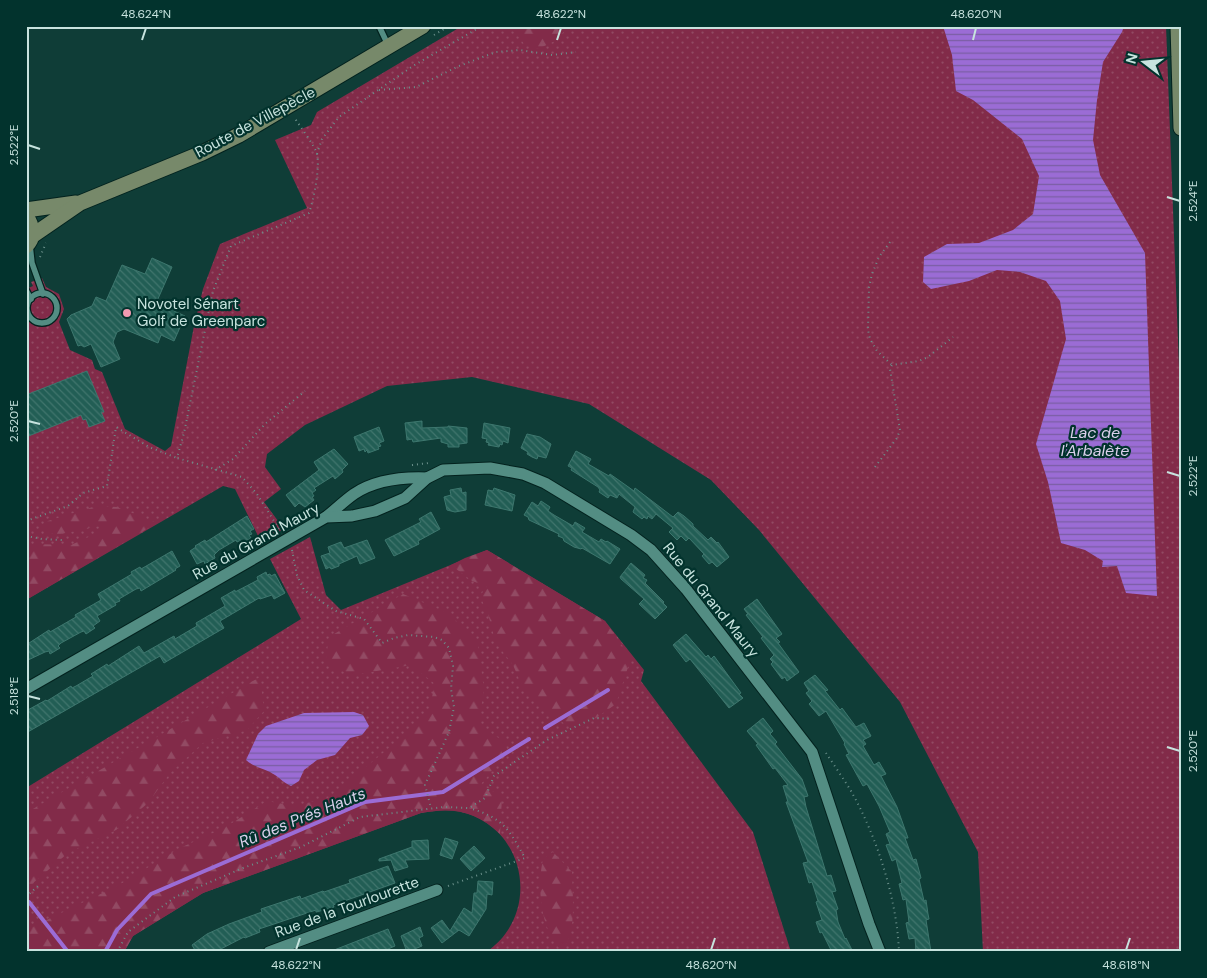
<svg xmlns="http://www.w3.org/2000/svg" width="1207" height="978" font-family="'DM Sans',sans-serif">
<style>
.grass{fill:url(#grass-dots)}
.forest{fill:url(#forest-firs)}
.water{fill:url(#water-rules)}
.lines{fill:none;stroke-linecap:round;stroke-linejoin:round}
.stream{stroke:#9b6cd5;stroke-width:4}
.building{fill:url(#building-back-hatch);stroke:#3d776e}
.lane-casing{stroke:#03221e;stroke-width:8}
.street-casing{stroke:#03221e;stroke-width:13}
.secondary-casing{stroke:#03221e;stroke-width:17}
.path{stroke:#6b908b;stroke-width:2;stroke-dasharray:1 4;stroke-linecap:butt}
.lane{stroke:#538d83;stroke-width:5.5}
.street{stroke:#538d83;stroke-width:11}
.secondary{stroke:#77896a;stroke-width:15}
.ticks{fill:none;stroke:#c7e3de;stroke-width:2}
.poi-dot{fill:#f19ab1;stroke:#02332d;stroke-width:2}
.labels{text-anchor:middle;stroke-width:4.5;stroke-linejoin:round;paint-order:stroke}
.street-label{font-size:15px;fill:#c7e3de;stroke:#02332d}
.poi-label{font-size:15px;fill:#c7e3de;stroke:#02332d;text-anchor:start}
.water-label{font-size:16px;font-style:italic;fill:#dad0eb;stroke:#02332d}
.neatline{fill:none;stroke:#c7e3de;stroke-width:2}
.ticks-label{font-size:12px;text-anchor:middle;fill:#c7e3de}
</style>
<defs>
<pattern id="grass-dots" width="8" height="8" patternUnits="userSpaceOnUse" patternTransform="scale(1.25)"><rect width="8" height="8" fill="#822b49"/><path d="M2 2h.1M6 6h.1" fill="none" stroke="#924a63" stroke-width="1.8" stroke-linecap="round"/></pattern>
<pattern id="forest-firs" width="22" height="20" patternUnits="userSpaceOnUse" patternTransform="scale(1.25)"><rect width="22" height="20" fill="#822b49"/><path d="M5 1l3.5 6h-7zM16 11l3.5 6h-7z" fill="#924a63"/></pattern>
<pattern id="water-rules" width="6" height="5" patternUnits="userSpaceOnUse" patternTransform="scale(1.25)"><rect width="6" height="5" fill="#9b6cd5"/><path d="M0 2.5h6" fill="none" stroke="#7a5ea2"/></pattern>
<pattern id="building-back-hatch" width="6" height="6" patternUnits="userSpaceOnUse" patternTransform="scale(1.25)"><rect width="6" height="6" fill="#225e55"/><path d="M-1 5l2 2M0 0l6 6M5-1l2 2" fill="none" stroke="#41756d"/></pattern>
</defs>
<rect width="100%" height="100%" fill="#0f3d37"/>
<g class="grass">
<polygon points="462,26 1166,26 1181,419 1181,952 983,952 978,852 900,702 759,530 711,480 589,404 472,377 387,386 305,425 267,454 265,467 281,489 264,502 284,529 261,542 235,489 223,486 26,600 26,289 33,286 31,282 42,278 46,287 59,294 64,309 59,322 70,350 92,360 95,369 102,372 125,429 165,451 171,446 194,326 203,289 220,244 307,208 275,140 311,125 317,112"/>
<path d="M310 537 326 595 341 610 487 550 605 621 644 670 641 681 753 832 791 952H486C544 913 525 822 456 811 444 809 433 811 421 813L203 893 133 936 124 952H26V788L301 619 270 559Z"/>
</g>
<g class="forest">
<polygon points="506,26 568,26 557,40 538,49 525,45 516,33"/>
<polygon points="96,506 117,507 157,523 26,600 26,547 32,544 71,545 106,529 104,525 56,535 39,529 48,521"/>
<polygon points="487,550 605,621 631,658 616,704 577,731 559,720 534,701 524,690 513,665 496,643 488,614 480,596 487,586 472,581 451,565 465,558"/>
<path d="M403 594 450 614 478 645 484 690 478 725 505 742 508 753 481 784 502 797 500 834C476 811 453 807 421 813L203 893 133 936 124 952H26V930L119 885 180 848 224 828 267 801 294 806 328 798 394 744 429 710 435 684 411 665 354 675 325 665 329 637Z"/>
<polygon points="260,677 264,711 247,730 203,743 170,773 148,803 116,830 68,853 26,889 26,813"/>
<path d="M553 852 572 872C572 892 578 938 561 950 540 929 537 886 543 859Z"/>
</g>
<g class="water">
<polygon points="943,26 1124,26 1122,32 1103,62 1097,100 1093,140 1100,175 1145,253 1157,596 1126,593 1117,566 1102,567 1103,561 1085,550 1061,543 1048,482 1036,444 1066,339 1060,301 1046,281 1020,272 997,270 969,281 931,289 923,282 924,257 947,244 979,243 1013,230 1033,214 1039,176 1022,139 973,100 956,91 952,55"/>
<path d="M354 712 363 715 369 726 362 735 350 738 335 755 317 760 304 770 299 781 291 786C284 783 281 779 275 775 266 769 255 768 246 760L258 734 266 726 304 713Z"/>
</g>
<g class="lines">
<g class="stream">
<polyline points="545,728 608,690"/>
<polyline points="29,902 68,952"/>
<polyline points="105,952 117,930 151,894 365,802 443,792 529,739"/>
</g>
</g>
<g class="building">
<polygon points="152,258 172,267 157,301 174,309 174,311 185,316 174,341 161,335 158,343 124,329 117,332 113,342 120,359 101,367 91,344 84,347 81,345 78,346 67,319 71,315 92,306 96,297 106,301 122,265 145,274"/>
<polygon points="87,371 104,412 101,412 105,421 89,427 86,419 83,420 81,415 26,437 26,395"/>
<polygon points="422,421 422,428 448,427 448,426 467,428 467,443 459,444 459,447 448,447 448,444 441,442 441,438 413,442 412,439 407,440 405,423"/>
<polygon points="484,423 510,428 508,443 503,441 502,445 500,444 499,447 488,445 489,443 486,442 487,439 482,438"/>
<polygon points="379,427 384,441 379,443 381,446 378,447 379,449 368,453 367,450 365,452 364,449 359,451 354,437"/>
<polygon points="527,434 540,437 551,444 546,458 538,456 537,459 532,457 527,454 528,452 521,448"/>
<polygon points="334,449 348,464 342,470 343,472 335,479 333,476 314,488 316,490 312,493 314,496 312,497 314,500 305,507 299,503 295,507 286,495 319,470 314,462"/>
<polygon points="576,451 591,459 588,464 609,476 610,474 634,491 635,488 673,517 678,512 684,516 693,524 693,526 708,540 711,537 717,543 718,542 729,557 717,567 712,562 709,564 702,556 704,554 689,538 686,541 681,536 677,540 669,532 673,528 656,514 652,519 648,516 647,519 644,517 642,519 633,512 635,507 619,494 617,498 610,495 608,498 599,492 600,490 598,487 571,470 572,468 568,466"/>
<polygon points="461,488 462,493 466,492 466,510 455,512 447,510 444,497 451,495 450,490"/>
<polygon points="494,488 515,495 512,511 485,505 488,490 493,491"/>
<polygon points="541,501 550,507 548,511 554,515 573,526 575,522 585,528 582,532 599,542 601,539 606,542 607,541 620,549 610,564 582,548 581,549 574,547 564,541 563,538 558,536 559,534 529,520 528,517 524,515 532,502 538,506"/>
<polygon points="431,512 440,529 418,541 419,544 394,556 385,540 421,522 419,519"/>
<polygon points="247,516 254,529 250,531 252,534 249,535 251,538 241,544 239,541 237,542 236,540 219,550 214,555 215,558 205,564 204,561 197,564 190,551 196,547 195,546 205,540 206,542"/>
<polygon points="367,540 375,558 360,564 357,556 339,564 339,566 331,569 330,567 326,569 321,556 330,553 328,547 341,542 344,548"/>
<polygon points="172,551 180,566 175,569 176,570 141,591 140,588 136,589 119,599 120,601 115,603 116,605 97,616 100,621 93,626 95,628 86,634 84,631 81,632 61,643 58,646 60,648 50,654 49,651 45,652 26,661 26,645 49,630 50,632 76,617 75,615 101,600 98,594 132,574 131,572 140,567 141,569 148,565"/>
<polygon points="631,563 645,575 643,578 647,580 645,583 664,602 663,603 667,607 655,619 639,604 644,599 621,579 620,577"/>
<polygon points="266,572 267,575 270,574 271,576 275,574 285,593 274,599 272,595 260,599 259,598 220,621 224,628 169,660 164,663 160,656 26,733 26,711 46,700 47,701 71,686 72,688 76,686 93,676 91,674 107,664 108,666 139,646 144,653 174,636 175,639 197,626 196,623 225,606 221,598 235,590 235,592 258,580 257,577"/>
<polygon points="757,599 782,634 776,638 780,642 778,643 799,672 787,681 785,677 782,679 771,664 773,662 770,659 774,655 761,638 763,637 746,615 748,614 744,609"/>
<polygon points="686,634 706,657 708,655 711,659 714,656 741,693 739,694 743,698 729,708 690,659 686,662 673,645"/>
<polygon points="815,675 828,690 825,691 840,710 842,708 856,727 864,723 871,736 863,740 866,744 863,746 874,765 879,762 886,774 881,776 897,807 908,838 905,838 913,860 916,859 921,878 919,879 924,901 926,900 928,914 929,919 926,920 931,952 916,952 915,938 909,939 906,923 909,922 906,899 903,900 899,884 902,883 896,859 892,861 886,845 890,844 886,834 890,832 879,806 867,784 863,786 846,755 849,754 844,744 845,743 826,711 819,716 809,704 812,701 806,693 809,691 804,683"/>
<polygon points="763,718 773,731 770,734 777,742 775,744 802,779 808,796 804,797 806,807 827,876 831,875 836,891 832,892 838,909 836,910 838,922 845,939 846,938 853,952 832,952 822,932 820,933 816,922 822,920 816,902 818,901 812,882 809,883 803,863 808,862 786,802 788,802 783,786 788,785 775,768 773,769 756,745 758,744 747,731"/>
<polygon points="445,838 458,842 452,859 440,855"/>
<polygon points="428,840 429,859 405,860 408,867 395,871 391,860 379,861 379,859 412,847 412,841"/>
<polygon points="474,846 485,858 471,871 460,859"/>
<polygon points="388,866 395,883 333,905 334,907 324,910 316,912 316,910 259,929 260,932 245,938 244,937 215,952 196,952 192,945 207,934 229,924 262,912 261,909 300,896 301,899 323,891 324,892 350,883 349,880"/>
<polygon points="478,881 493,882 492,895 487,894 486,909 469,936 459,930 442,943 431,928 442,920 450,931 464,908 472,913 474,893 477,893"/>
<polygon points="420,927 423,936 419,938 422,946 407,952 401,936"/>
<polygon points="388,929 395,946 381,952 329,952"/>
</g>
<g class="lines">
<g class="lane-casing">
<g id="lane">
<polyline points="379,26 388,45"/>
<polyline points="30,245 32,263 43,294"/>
<polyline points="26,290 31,299"/>
<circle cx="42" cy="308" r="15"/>
</g>
</g>
<g class="street-casing">
<g id="street">
<path d="M326 517C335 510 344 501 354 494 375 480 402 477 427 478"/>
<polyline points="26,689 326,517 352,516 375,511 405,498 427,478 443,470 490,468 523,474 545,483 631,535 651,550 686,589 812,752 869,924 880,952"/>
<polyline points="269,952 437,890"/>
</g>
</g>
<g class="secondary-casing">
<g id="secondary">
<polyline points="1178,26 1181,128"/>
<polyline points="26,210 76,203"/>
<path d="M26 216C33 226 35 237 26 246"/>
<polyline points="32,236 80,203 202,153 239,135 423,26"/>
</g>
</g>
<g class="path">
<polyline points="434,35 449,26"/>
<polyline points="379,90 416,87 459,66 496,52 520,50 552,55 576,52"/>
<polyline points="317,154 322,139 339,117 413,66 482,26"/>
<polyline points="890,242 879,257 872,274 869,287 868,330 870,339 877,351 892,365"/>
<polyline points="40,257 46,243"/>
<polyline points="412,465 429,463"/>
<polyline points="875,467 897,438 900,430 890,369 892,365 919,361 928,357 953,337"/>
<polyline points="215,470 233,459 265,424 305,391"/>
<polyline points="26,521 68,506 83,493 107,486 116,427 149,447 177,458"/>
<path d="M279 529 257 494 242 477 177 458 184 433 213 291 231 246 309 213C314 199 320 168 317 154 315 146 299 125 294 117"/>
<polyline points="26,536 42,539 63,540"/>
<polyline points="292,550 297,575 304,590 336,611 364,619 382,643 394,638 408,635 434,637 442,640 449,648 453,666 451,689 454,707 449,732 425,785 431,808"/>
<path d="M826 753C834 765 843 778 851 791 877 837 897 899 899 952"/>
<path d="M448 886 525 858C508 828 503 818 469 808"/>
<polyline points="26,897 40,884"/>
<polyline points="117,952 128,932 175,897 243,868 301,847 360,817 444,807 469,808 485,798 494,776 547,740 594,718 612,719"/>
</g>
<use href="#lane" class="lane"/>
<use href="#street" class="street"/>
<use href="#secondary" class="secondary"/>
</g>
<path class="ticks" d="M142 40 146 28M557 40 561 28M973 40 976 28M28 145 40 149M1167 197 1180 201M28 421 40 424M1167 472 1180 476M28 696 40 699M1167 747 1180 751M296 950 300 938M711 950 715 938M1126 950 1130 938"/>
<circle class="poi-dot" cx="127" cy="313" r="5"/>
<g class="labels">
<g class="street-label">
<text transform="translate(255 122) rotate(-28)" y="5">Route de Villepècle</text>
<text transform="translate(256 541) rotate(-29)" y="5">Rue du Grand Maury</text>
<text transform="translate(711 600) rotate(51)" y="5">Rue du Grand Maury</text>
<text transform="translate(347 907) rotate(-20)" y="5">Rue de la Tourlourette</text>
</g>
<g class="poi-label">
<text x="137" y="309">Novotel Sénart<tspan x="137" dy="17">Golf de Greenparc</tspan></text>
</g>
<g class="water-label">
<text x="1095" y="438">Lac de<tspan x="1095" dy="18">l'Arbalète</tspan></text>
<text transform="translate(302 817) rotate(-22)" y="6">Rû des Prés Hauts</text>
</g>
</g>
<rect width="1207" height="978" fill="none" stroke="#02332d" stroke-width="55"/>
<g transform="translate(1144 62) rotate(286)" stroke="#02332d" stroke-width="4" paint-order="stroke">
<path d="M0-4L9 19L0 12L-9 19Z" fill="#c7e3de"/>
<text y="-8" font-size="14" font-weight="bold" text-anchor="middle" fill="#c7e3de">N</text>
</g>
<rect x="28" y="28" width="1152" height="922" class="neatline"/>
<g class="ticks-label">
<text x="146" y="18">48.624°N</text>
<text x="561" y="18">48.622°N</text>
<text x="976" y="18">48.620°N</text>
<text transform="translate(14 145) rotate(-90)" y="4">2.522°E</text>
<text transform="translate(1193 201) rotate(-90)" y="4">2.524°E</text>
<text transform="translate(14 421) rotate(-90)" y="4">2.520°E</text>
<text transform="translate(1193 476) rotate(-90)" y="4">2.522°E</text>
<text transform="translate(14 696) rotate(-90)" y="4">2.518°E</text>
<text transform="translate(1193 751) rotate(-90)" y="4">2.520°E</text>
<text x="296" y="969">48.622°N</text>
<text x="711" y="969">48.620°N</text>
<text x="1126" y="969">48.618°N</text>
</g>
</svg>
